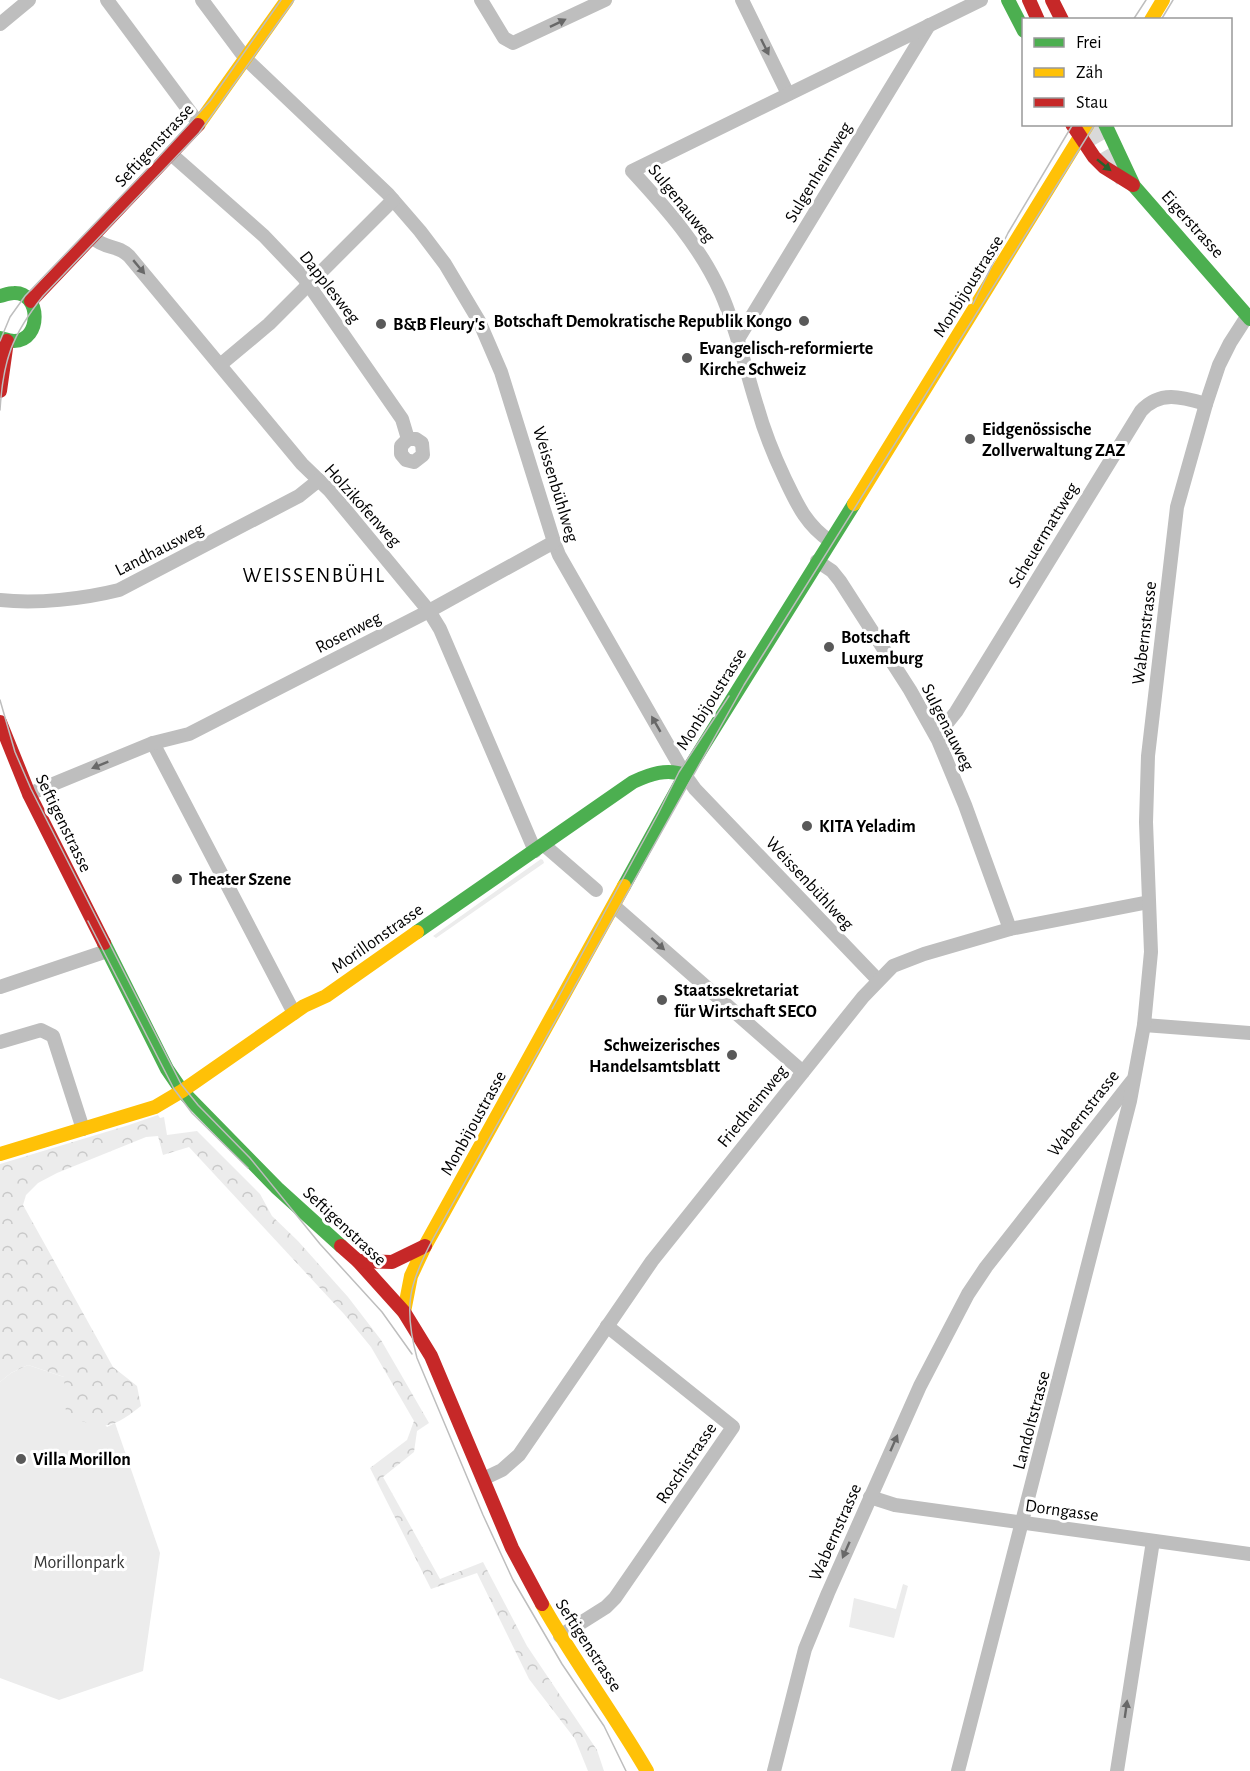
<svg xmlns="http://www.w3.org/2000/svg" width="1250" height="1771" font-family="'Alegreya Sans',sans-serif">
<style>
.green{fill:#ececec}
.forest{fill:url(#forest-crowns)}
.lines{fill:none;stroke-linecap:round;stroke-linejoin:round}
.primary-tunnel{stroke:#d9d9d9;stroke-width:21;stroke-dasharray:21 10;stroke-linecap:butt}
.street{stroke:#bebebe;stroke-width:14}
.fast{stroke:#4caf50;stroke-width:14}
.slow{stroke:#ffc107;stroke-width:14}
.jam{stroke:#c62828;stroke-width:14}
.tram{stroke:#bebebe;stroke-width:1.5}
.oneway{fill:#686868}
.oneway2{fill:#2a602c}
.poi-dot{fill:#595959;stroke:#fff;stroke-width:2}
.labels{text-anchor:middle;stroke-width:6;stroke-linejoin:round;paint-order:stroke}
.street-label{font-size:18px;fill:#000;stroke:#fff}
.poi-label{font-size:18px;font-weight:bold;fill:#000;stroke:#fff;text-anchor:start}
.park-label{font-size:18px;fill:#333;stroke:#fff}
.quarter-label{font-size:21px;letter-spacing:1.5px;fill:#000;stroke:#fff}
</style>
<defs>
<pattern id="forest-crowns" width="20" height="18" patternUnits="userSpaceOnUse" patternTransform="scale(1.5)"><rect width="20" height="18" fill="#ececec"/><path d="M2 6a3 3 0 1 1 6 0M12 15a3 3 0 1 1 6 0" fill="none" stroke="#c9c9c9"/></pattern>
</defs>
<rect width="100%" height="100%" fill="#fff"/>
<g class="green">
<polygon points="541,859 543,860 544,863 436,938 433,936"/>
<polygon points="28,1365 64,1377 107,1427 115,1423 160,1553 143,1671 59,1700 0,1678 0,1382 11,1373"/>
<polygon points="903,1584 908,1586 894,1638 849,1627 854,1598 896,1609"/>
</g>
<path class="forest" d="M158 1115 160 1118 164 1117 167 1135 197 1131 260 1194 272 1216 298 1241 348 1297 381 1340 429 1423 417 1431 414 1452 383 1477 440 1579 483 1562 527 1646 597 1750 604 1771H588L575 1739 529 1679 477 1573 431 1589 370 1468 407 1440 414 1421 371 1347 344 1314 189 1147 163 1155 158 1136 146 1137 57 1173 38 1183 26 1195 23 1205 113 1367 137 1386 141 1406C109 1431 103 1430 66 1415L64 1377 28 1365 11 1373 0 1382V1164L129 1125Z"/>
<g class="lines">
<polyline class="primary-tunnel" points="1089,124 1109,159 1125,178"/>
<g class="street">
<polyline points="107,0 199,124"/>
<polyline points="202,0 246,59 388,194 420,231 445,264 479,321 501,372 554,542 559,555 685,775 695,789 878,980"/>
<polyline points="481,0 504,38 513,43 605,0"/>
<polyline points="742,0 788,94"/>
<polyline points="0,24 29,0"/>
<polyline points="171,154 264,236 304,278 402,419 408,439 416,439 422,443 423,455 414,462 406,460 401,454 401,446 408,439"/>
<path d="M92 237C106 250 117 244 129 256L302 464 330 491 429 611 440 629 535 851"/>
<polyline points="738,339 929,25"/>
<polyline points="220,365 269,324 393,200"/>
<path d="M830 541C806 525 797 504 785 479 774 456 764 431 757 406 745 368 737 329 721 293 700 246 666 208 632 171L981 0"/>
<polyline points="817,561 832,571 840,581 910,690 938,740 965,805 1010,929"/>
<path d="M0 600C37 604 83 599 119 590L299 496 319 480"/>
<path d="M934 731 948 722 956 712 1141 411C1160 390 1182 397 1206 404"/>
<polyline points="153,743 294,1013"/>
<polyline points="29,794 153,743 189,734 429,611 554,542"/>
<polyline points="544,845 596,890"/>
<polyline points="614,906 803,1072"/>
<polyline points="0,987 107,951"/>
<polyline points="1144,1025 1250,1033"/>
<polyline points="0,1042 41,1030 53,1036 83,1129"/>
<polyline points="483,1479 502,1470 519,1455 652,1261 863,997 893,966 924,954 1010,929 1149,902"/>
<polyline points="870,1497 895,1505 1250,1554"/>
<polyline points="560,1636 606,1607 615,1598 733,1427 607,1326"/>
<polyline points="774,1771 805,1649 828,1593 920,1386 968,1294 986,1267 1132,1081"/>
<polyline points="958,1771 1130,1101 1144,1025 1151,952 1146,822 1148,756 1177,507 1206,404 1219,365 1230,343 1248,315"/>
<polyline points="1117,1771 1153,1541"/>
</g>
<g class="fast">
<polyline points="1008,0 1024,31"/>
<polyline points="1105,124 1134,186 1250,319"/>
<path d="M0 296C4 295 10 293 14 293 41 292 42 341 14 341 10 341 4 339 0 338"/>
<polyline points="624,886 685,775 854,504"/>
<path d="M417 932 633 782C650 774 667 768 685 775"/>
<polyline points="104,943 167,1069 182,1091 277,1188 341,1246"/>
</g>
<g class="slow">
<polyline points="1151,20 1163,0"/>
<polyline points="198,125 287,0"/>
<polyline points="854,504 1088,124"/>
<polyline points="0,1154 155,1107 182,1091 304,1006 326,996 417,932"/>
<polyline points="404,1312 411,1276 425,1246 624,886"/>
<path d="M542 1604C574 1661 614 1714 647 1771"/>
</g>
<g class="jam">
<polyline points="1029,0 1038,20"/>
<polyline points="1052,0 1062,20"/>
<polyline points="1072,124 1094,157 1104,167 1133,185"/>
<polyline points="31,301 198,125"/>
<polyline points="0,391 7,341"/>
<polyline points="0,722 29,794 104,943"/>
<polyline points="341,1246 358,1261 404,1312 431,1356 512,1548 542,1604"/>
<polyline points="358,1261 392,1262 425,1246"/>
</g>
<g class="tram">
<polyline points="1133,20 1146,0"/>
<polyline points="1161,20 1173,0"/>
<polyline points="973,304 1008,233 1073,124"/>
<polyline points="0,341 10,317 25,296 155,161 210,101 281,0"/>
<path d="M0 410C3 360 12 335 43 296L199 133 294 0"/>
<polyline points="0,700 15,752 31,789 181,1084 198,1105 250,1158 320,1244 382,1312 412,1354"/>
<polyline points="88,921 174,1089 192,1113 248,1168"/>
<polyline points="552,1009 658,814 679,772 729,696"/>
<path d="M626 1771 604 1726 562 1664 513 1580 483 1515 417 1358C403 1306 409 1283 434 1237L744 685 1095 124"/>
</g>
</g>
<defs><path id="oneway-solid" d="M-6-.8H1V-3.2L6.5 0L1 3.2V.8H-6Z" transform="scale(1.5)"/></defs>
<g class="oneway">
<use href="#oneway-solid" transform="translate(558 23) rotate(-26)"/>
<use href="#oneway-solid" transform="translate(765 47) rotate(64)"/>
<use href="#oneway-solid" transform="translate(139 267) rotate(50)"/>
<use href="#oneway-solid" transform="translate(656 724) rotate(-120)"/>
<use href="#oneway-solid" transform="translate(100 765) rotate(158)"/>
<use href="#oneway-solid" transform="translate(658 944) rotate(42)"/>
<use href="#oneway-solid" transform="translate(894 1443) rotate(-66)"/>
<use href="#oneway-solid" transform="translate(846 1550) rotate(114)"/>
<use href="#oneway-solid" transform="translate(1126 1709) rotate(-82)"/>
</g>
<use class="oneway2" href="#oneway-solid" transform="translate(1104 165) rotate(39)"/>
<g class="poi-dot">
<circle cx="804" cy="321" r="6"/>
<circle cx="381" cy="324" r="6"/>
<circle cx="687" cy="358" r="6"/>
<circle cx="970" cy="439" r="6"/>
<circle cx="829" cy="647" r="6"/>
<circle cx="807" cy="826" r="6"/>
<circle cx="177" cy="879" r="6"/>
<circle cx="662" cy="1000" r="6"/>
<circle cx="732" cy="1055" r="6"/>
<circle cx="21" cy="1459" r="6"/>
</g>
<g class="labels">
<g class="street-label">
<text transform="translate(154 145) rotate(-47)" y="6">Seftigenstrasse</text>
<text transform="translate(818 172) rotate(-59)" y="6">Sulgenheimweg</text>
<text transform="translate(682 203) rotate(51)" y="6">Sulgenauweg</text>
<text transform="translate(1193 224) rotate(48)" y="6">Eigerstrasse</text>
<text transform="translate(968 286) rotate(-58)" y="6">Monbijoustrasse</text>
<text transform="translate(330 287) rotate(52)" y="6">Dapplesweg</text>
<text transform="translate(556 484) rotate(73)" y="6">Weissenbühlweg</text>
<text transform="translate(363 505) rotate(48)" y="6">Holzikofenweg</text>
<text transform="translate(1043 535) rotate(-59)" y="6">Scheuermattweg</text>
<text transform="translate(159 549) rotate(-27)" y="6">Landhausweg</text>
<text transform="translate(348 632) rotate(-27)" y="6">Rosenweg</text>
<text transform="translate(1144 633) rotate(-83)" y="6">Wabernstrasse</text>
<text transform="translate(711 699) rotate(-58)" y="6">Monbijoustrasse</text>
<text transform="translate(948 727) rotate(63)" y="6">Sulgenauweg</text>
<text transform="translate(64 823) rotate(64)" y="6">Seftigenstrasse</text>
<text transform="translate(810 883) rotate(47)" y="6">Weissenbühlweg</text>
<text transform="translate(377 938) rotate(-35)" y="6">Morillonstrasse</text>
<text transform="translate(752 1106) rotate(-51)" y="6">Friedheimweg</text>
<text transform="translate(1083 1113) rotate(-52)" y="6">Wabernstrasse</text>
<text transform="translate(473 1123) rotate(-61)" y="6">Monbijoustrasse</text>
<text transform="translate(345 1226) rotate(43)" y="6">Seftigenstrasse</text>
<text transform="translate(1031 1420) rotate(-75)" y="6">Landoltstrasse</text>
<text transform="translate(686 1463) rotate(-56)" y="6">Roschistrasse</text>
<text transform="translate(1062 1510) rotate(8)" y="6">Dorngasse</text>
<text transform="translate(835 1532) rotate(-66)" y="6">Wabernstrasse</text>
<text transform="translate(589 1645) rotate(57)" y="6">Seftigenstrasse</text>
</g>
<g class="poi-label">
<text x="792" y="327" text-anchor="end">Botschaft Demokratische Republik Kongo</text>
<text x="393" y="330">B&amp;B Fleury's</text>
<text x="699" y="354">Evangelisch-reformierte<tspan x="699" dy="21">Kirche Schweiz</tspan></text>
<text x="982" y="435">Eidgenössische<tspan x="982" dy="21">Zollverwaltung ZAZ</tspan></text>
<text x="841" y="643">Botschaft<tspan x="841" dy="21">Luxemburg</tspan></text>
<text x="819" y="832">KITA Yeladim</text>
<text x="189" y="885">Theater Szene</text>
<text x="674" y="996">Staatssekretariat<tspan x="674" dy="21">für Wirtschaft SECO</tspan></text>
<text x="720" y="1051" text-anchor="end">Schweizerisches<tspan x="720" dy="21">Handelsamtsblatt</tspan></text>
<text x="33" y="1465">Villa Morillon</text>
</g>
<g class="park-label">
<text x="79" y="1568">Morillonpark</text>
</g>
<g class="quarter-label">
<text x="314" y="582">WEISSENBÜHL</text>
</g>
</g>
<rect x="1022" y="18" width="210" height="108" fill="#ffffff" stroke="#999999" stroke-width="1.5"/>
<rect x="1034" y="38" width="30" height="9" fill="#4caf50" stroke="#999999" stroke-width="1.5"/>
<text x="1076" y="48" font-size="18" fill="#000000">Frei</text>
<rect x="1034" y="68" width="30" height="9" fill="#ffc107" stroke="#999999" stroke-width="1.5"/>
<text x="1076" y="78" font-size="18" fill="#000000">Zäh</text>
<rect x="1034" y="98" width="30" height="9" fill="#c62828" stroke="#999999" stroke-width="1.5"/>
<text x="1076" y="108" font-size="18" fill="#000000">Stau</text>
</svg>
